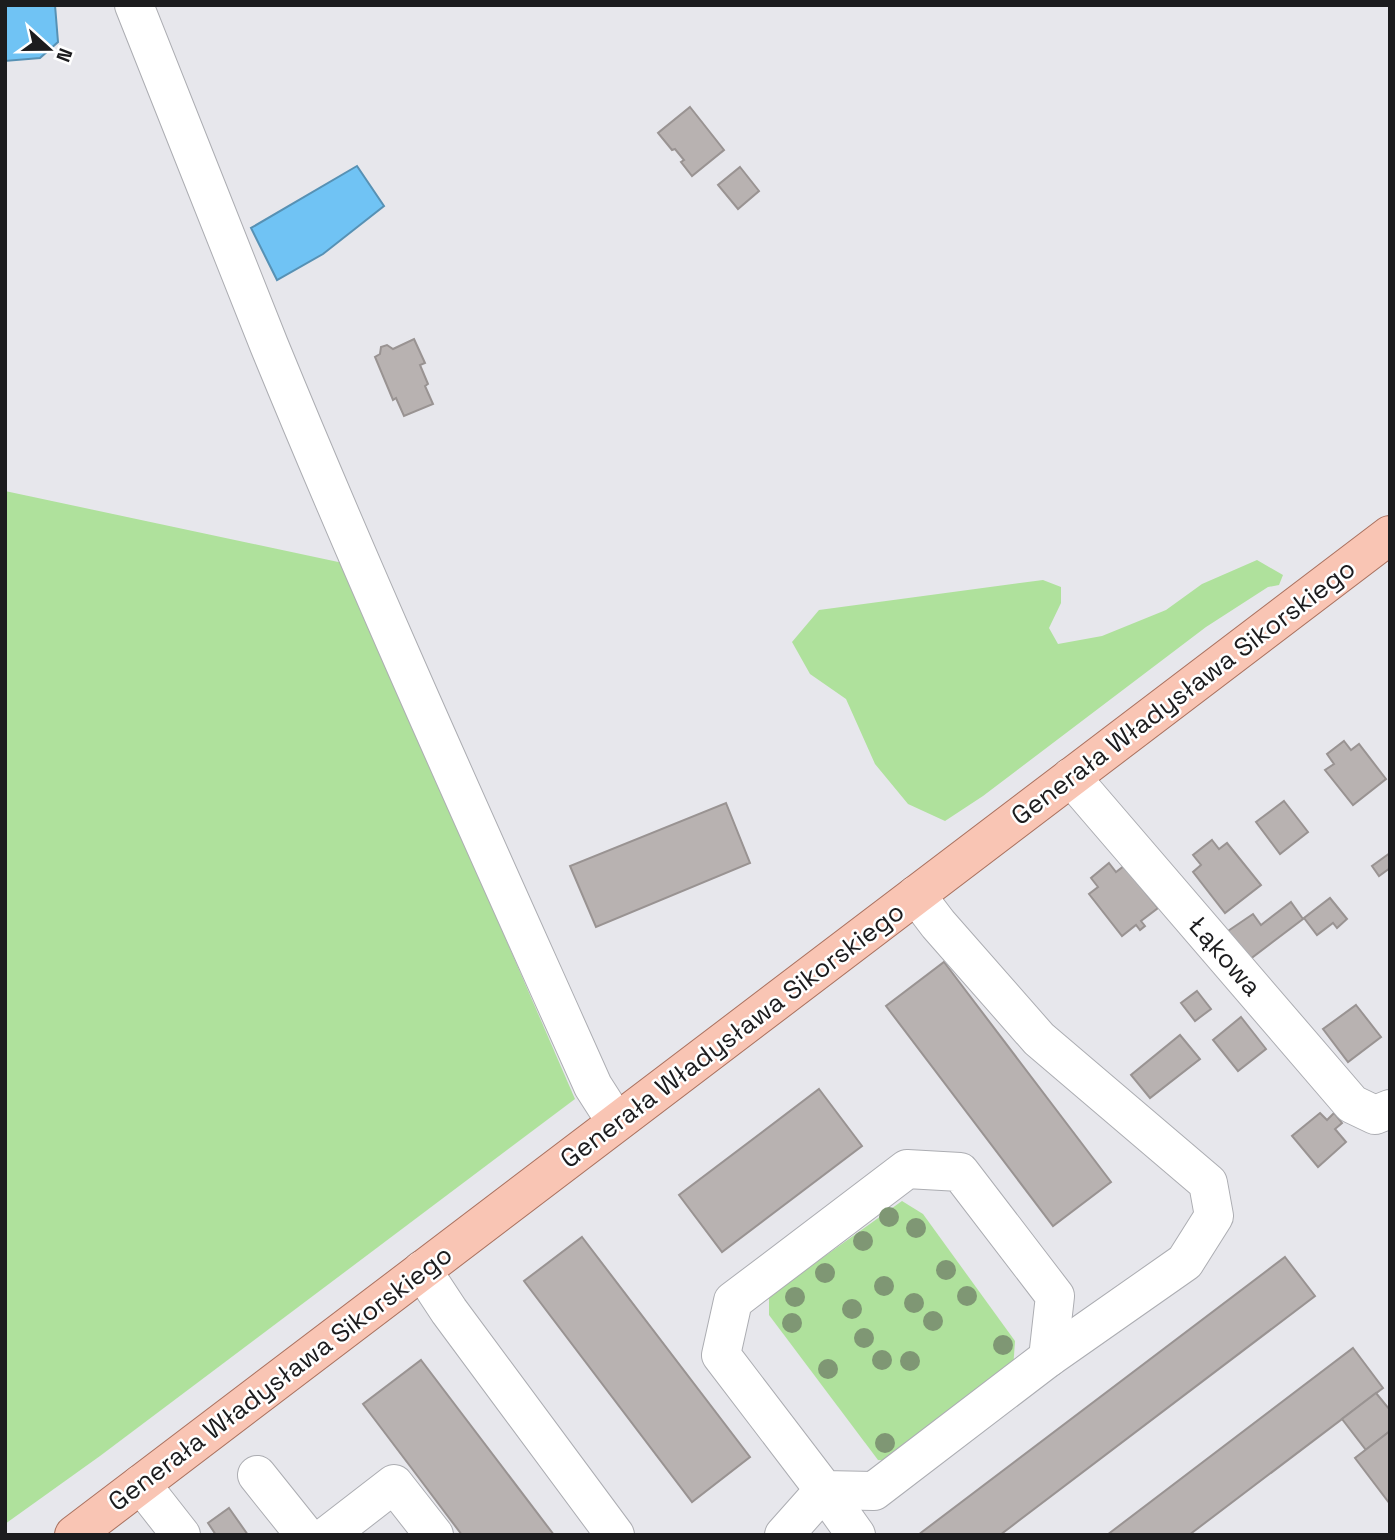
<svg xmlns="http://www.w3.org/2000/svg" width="1395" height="1540" font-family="'Space Grotesk',sans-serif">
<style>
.green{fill:#afe19c}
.water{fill:#70c3f4;stroke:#5791b4;stroke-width:2}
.building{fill:#b8b2b1;stroke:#999392;stroke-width:2}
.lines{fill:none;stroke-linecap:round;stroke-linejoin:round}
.minor-casing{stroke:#acadb2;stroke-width:40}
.major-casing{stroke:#a9715f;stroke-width:40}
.minor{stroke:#fff;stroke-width:38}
.major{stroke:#f9c5b4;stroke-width:38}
.tree{fill:#7f9774}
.labels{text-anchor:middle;stroke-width:5;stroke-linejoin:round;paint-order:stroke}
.street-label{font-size:26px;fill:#1c1c1e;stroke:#fff}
</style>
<rect width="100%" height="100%" fill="#e7e7ec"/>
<g class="green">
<polygon points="5,491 343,563 575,1099 100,1456 5,1524"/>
<polygon points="1257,560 1283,575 1279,585 1268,587 1206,627 983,796 945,821 908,804 875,764 846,699 810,674 792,642 819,610 1043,580 1061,587 1061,603 1049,628 1058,644 1102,636 1166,610 1202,584"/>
<polygon points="902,1201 923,1214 1015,1341 1013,1370 892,1461 878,1460 769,1315 769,1296"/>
</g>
<g class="water">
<polygon points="5,5 55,5 58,42 40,58 5,61"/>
<polygon points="357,166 384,206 323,254 277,280 251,228"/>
</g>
<g class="building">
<polygon points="690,107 724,150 692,176 681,162 684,160 675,149 672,150 658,133"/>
<polygon points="740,167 759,191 738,209 718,185"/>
<polygon points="414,339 425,363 420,365 428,384 425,386 433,404 404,416 396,398 393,400 375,357 380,354 381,347 387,345 393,349"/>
<polygon points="1344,741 1351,750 1359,744 1386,779 1353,805 1325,770 1334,764 1327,754"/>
<polygon points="1284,801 1308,832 1280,854 1256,822"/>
<polygon points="726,803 750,863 596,927 570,866"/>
<polygon points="1212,840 1219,849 1227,843 1261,885 1225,913 1193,872 1201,865 1193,855"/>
<polygon points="1390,853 1390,868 1379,876 1372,866"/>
<polygon points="1109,863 1116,872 1124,866 1158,908 1141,921 1145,926 1140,930 1136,925 1122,936 1089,894 1098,887 1091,878"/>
<polygon points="1330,898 1347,919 1337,928 1333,923 1317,935 1304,918"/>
<polygon points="1291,902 1303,919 1245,963 1225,933 1253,914 1261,925"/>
<polygon points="944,962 1111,1182 1053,1226 886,1006"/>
<polygon points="1197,991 1211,1009 1195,1021 1181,1003"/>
<polygon points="1356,1005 1381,1037 1348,1062 1323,1029"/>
<polygon points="1241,1017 1266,1049 1238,1071 1213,1040"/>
<polygon points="1180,1035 1200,1059 1150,1098 1131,1075"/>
<polygon points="819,1089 862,1146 722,1252 679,1195"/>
<polygon points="1320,1113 1327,1120 1334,1113 1342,1123 1335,1129 1346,1142 1318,1167 1292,1136"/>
<polygon points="582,1237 750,1457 692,1502 524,1281"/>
<polygon points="1285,1257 1315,1296 1000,1535 918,1535"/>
<polygon points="1353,1348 1383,1388 1189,1535 1107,1535"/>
<polygon points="421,1360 554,1535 462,1535 413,1470 363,1404"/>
<polygon points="1376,1393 1390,1410 1390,1431 1366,1450 1342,1419"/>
<polygon points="1390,1431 1390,1504 1355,1458"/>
<polygon points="229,1508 248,1535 216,1535 208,1523"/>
</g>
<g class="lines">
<g class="minor-casing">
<g id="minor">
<path d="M134 5C180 118 223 232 269 345 371 594 483 840 593 1086L616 1122"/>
<polyline points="1071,777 1352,1104 1375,1115 1390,1109"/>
<polyline points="916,895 938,924 1039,1039 1208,1183 1214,1216 1185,1262 1048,1358"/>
<polygon points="907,1169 960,1172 1055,1296 1048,1358 874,1491 824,1490 721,1355 733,1301"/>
<polyline points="422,1270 449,1311 615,1535"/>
<polyline points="257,1475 305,1535"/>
<polyline points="141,1484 181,1535"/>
<polyline points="328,1535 394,1484 434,1535"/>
<polyline points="784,1535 824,1490 856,1535"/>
</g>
</g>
<g class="major-casing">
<polyline id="major" points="74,1535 1390,535"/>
</g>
<use href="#minor" class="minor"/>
<use href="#major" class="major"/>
</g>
<g class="tree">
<circle cx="889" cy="1217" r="10"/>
<circle cx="916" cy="1228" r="10"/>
<circle cx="863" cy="1241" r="10"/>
<circle cx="946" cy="1270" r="10"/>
<circle cx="825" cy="1273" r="10"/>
<circle cx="884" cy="1286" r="10"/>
<circle cx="967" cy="1296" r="10"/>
<circle cx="795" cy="1297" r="10"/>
<circle cx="914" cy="1303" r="10"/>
<circle cx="852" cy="1309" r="10"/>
<circle cx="933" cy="1321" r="10"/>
<circle cx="792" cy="1323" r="10"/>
<circle cx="864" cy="1338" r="10"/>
<circle cx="1003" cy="1345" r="10"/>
<circle cx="882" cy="1360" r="10"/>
<circle cx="910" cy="1361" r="10"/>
<circle cx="828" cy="1369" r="10"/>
<circle cx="885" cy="1443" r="10"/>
</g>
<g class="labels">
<g class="street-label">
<text transform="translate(1183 692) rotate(-37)" y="9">Generała Władysława Sikorskiego</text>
<text transform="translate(1225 956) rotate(49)" y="9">Łąkowa</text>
<text transform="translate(732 1035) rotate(-37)" y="9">Generała Władysława Sikorskiego</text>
<text transform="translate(280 1378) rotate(-37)" y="9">Generała Władysława Sikorskiego</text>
</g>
</g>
<rect width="1395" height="1540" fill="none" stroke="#1c1c1e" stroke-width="14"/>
<g transform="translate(49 49) rotate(111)" stroke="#ffffff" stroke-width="5" paint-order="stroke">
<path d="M0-5L12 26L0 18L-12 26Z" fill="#1c1c1e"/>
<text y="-10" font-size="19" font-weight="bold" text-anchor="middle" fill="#1c1c1e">N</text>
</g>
</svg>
